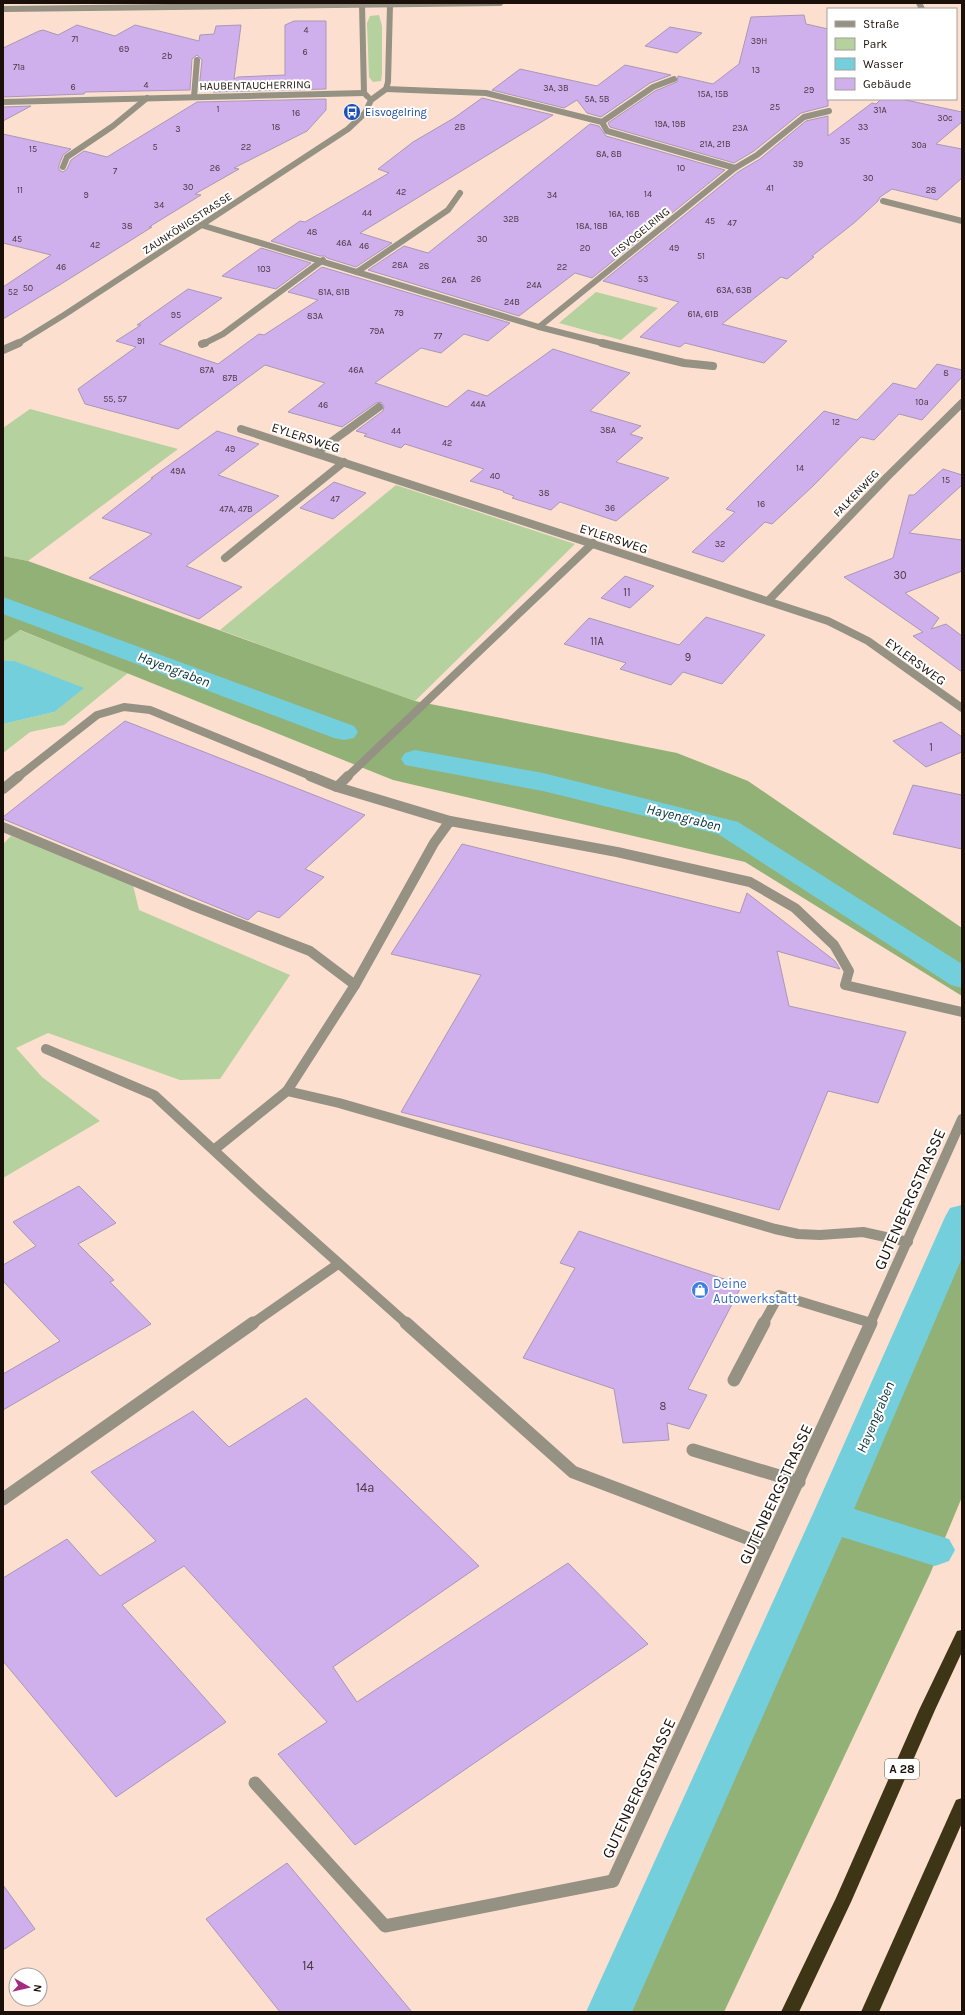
<svg xmlns="http://www.w3.org/2000/svg" width="965" height="2015" font-family="Karla,sans-serif">
<style>
.green{fill:#b5d19d}
.forest{fill:#92b176}
.water{fill:#74cfdd}
.lines{fill:none;stroke-linecap:round;stroke-linejoin:round}
.canal{fill:#74cfdd;fill-rule:evenodd}
.building{fill:#d0b0ec;stroke:#a898b6}
.lane-far3{stroke:#959183;stroke-width:6}
.lane-far2{stroke:#959183;stroke-width:8}
.lane-far1{stroke:#959183;stroke-width:10}
.lane{stroke:#959183;stroke-width:13}
.street-far3{stroke:#959183;stroke-width:6}
.street-far2{stroke:#959183;stroke-width:8}
.street-far1{stroke:#959183;stroke-width:10}
.street{stroke:#959183;stroke-width:13}
.highway{fill:#3d3516;fill-rule:evenodd}
.labels{text-anchor:middle;stroke-width:4;stroke-linejoin:round;paint-order:stroke}
.far-number-label{font-size:9px;fill:#483842}
.far-street-label{font-size:11px;fill:#1b1009;stroke:#fff}
.far-transit-label{font-size:11px;fill:#164399;stroke:#fff;text-anchor:start}
.number-label{font-size:11px;fill:#483842}
.shield{fill:#fff;stroke:#5f5853;stroke-width:1}
.shield-label{font-size:12px;font-weight:bold;fill:#1b1009}
.street-label{font-size:13px;fill:#1b1009;stroke:#fff}
.shop-label{font-size:13px;fill:#366cbe;stroke:#fff;text-anchor:start}
.near-number-label{font-size:13px;fill:#483842}
.water-label{font-size:14px;font-style:italic;fill:#023037;stroke:#fff}
.near-street-label{font-size:16px;fill:#1b1009;stroke:#fff}
</style>
<rect width="100%" height="100%" fill="#fcdfcf"/>
<g class="green">
<polygon points="379,15 382,26 382,74 381,81 373,82 369,77 367,23 370,16"/>
<polygon points="596,292 658,308 621,340 559,323"/>
<polygon points="30,409 178,449 28,561 3,556 3,428"/>
<polygon points="396,485 575,544 415,701 220,630"/>
<polygon points="19,630 128,673 64,725 30,732 3,753 3,724 54,712 14,661 3,660 3,642"/>
<polygon points="11,836 132,881 139,910 290,975 220,1079 180,1080 48,1033 16,1048 42,1077 100,1121 3,1178 3,844"/>
</g>
<g class="forest">
<polygon points="3,556 28,561 415,701 677,753 748,781 962,928 962,996 745,862 393,780 20,630 3,642"/>
<polygon points="962,1239 962,1497 930,1574 724,2012 620,2012"/>
</g>
<polygon class="water" points="3,660 14,661 84,688 54,712 3,724"/>
<g class="lines">
<g class="canal">
<polygon points="3,597 354,726 358,732 354,738 344,740 334,738 3,614"/>
<polygon points="415,750 543,773 738,822 962,964 962,988 951,985 718,834 543,791 405,765 401,759 405,753"/>
<polygon points="962,1205 962,1258 854,1509 949,1539 955,1550 949,1561 935,1566 842,1537 632,2012 586,2012 811,1518 945,1217 950,1208"/>
</g>
</g>
<g class="building">
<polygon points="804,15 806,24 828,29 828,106 801,113 754,151 734,163 610,127 608,123 655,91 677,82 678,76 713,84 739,64 751,17"/>
<polygon points="294,21 326,21 326,89 213,92 217,89 199,90 202,60 197,55 192,59 190,90 85,92 84,94 3,97 3,48 39,31 43,30 58,35 77,25 115,36 135,25 199,41 200,35 214,34 216,26 241,25 234,79 238,77 285,75 285,25"/>
<polygon points="670,27 702,33 677,53 645,46"/>
<polygon points="625,65 671,75 650,83 601,117 587,113 577,100 564,108 492,90 520,69 597,86"/>
<polygon points="482,98 553,115 360,233 392,243 356,267 327,258 325,256 320,256 271,241 300,221 305,222 389,173 378,169 413,142 454,118"/>
<polygon points="326,99 326,110 307,131 234,168 239,169 195,194 201,195 149,227 152,227 61,284 3,319 3,287 51,255 3,243 3,134 71,149 63,155 59,165 59,170 63,172 67,169 71,160 84,151 107,157 197,102"/>
<polygon points="881,99 901,99 962,112 962,122 936,144 962,149 962,178 937,200 892,189 880,197 878,201 854,223 812,256 814,257 787,279 781,277 722,324 787,341 764,363 685,343 680,347 640,337 679,302 603,281 738,172 760,159 806,121 828,116 828,136 872,103 876,104"/>
<polygon points="31,106 3,121 3,107"/>
<polygon points="590,124 599,126 606,136 725,170 592,278 575,273 519,316 368,270 404,246 428,253"/>
<polygon points="261,248 311,263 276,289 222,276"/>
<polygon points="322,267 510,323 488,341 464,334 441,353 421,348 375,383 447,407 468,390 487,396 553,349 630,373 590,411 641,426 630,434 643,438 616,462 669,478 616,521 560,502 551,510 512,498 514,496 503,492 504,491 470,481 484,469 405,444 401,448 364,436 367,434 356,431 383,411 384,406 381,402 376,403 342,427 288,412 325,383 265,365 178,429 85,404 78,389 136,347 116,341 141,325 137,325 188,289 222,298 159,344 218,364 259,334 264,335 318,300 288,292"/>
<polygon points="937,364 962,370 962,377 922,420 899,414 874,440 861,437 812,487 772,524 765,522 723,562 692,552 735,512 726,509 824,411 857,420 893,383 916,389"/>
<polygon points="217,431 259,444 218,475 279,496 186,566 242,587 199,619 89,578 152,534 102,518 153,478 151,478"/>
<polygon points="943,469 962,475 962,485 909,533 962,540 962,571 905,593 939,618 931,629 946,624 962,636 962,672 913,636 923,632 844,577 893,558 909,495 914,495"/>
<polygon points="334,482 366,493 333,519 300,508"/>
<polygon points="625,576 654,586 630,608 601,598"/>
<polygon points="706,617 765,635 722,684 683,672 671,685 620,669 626,663 564,644 589,618 679,645"/>
<polygon points="125,721 365,815 305,869 324,877 279,918 258,911 248,920 3,819 3,817"/>
<polygon points="941,722 962,737 962,752 926,767 893,741"/>
<polygon points="913,785 962,795 962,849 893,834"/>
<polygon points="462,844 740,913 747,893 835,961 840,969 777,951 789,1006 906,1032 878,1103 828,1091 779,1210 401,1112 481,975 391,954"/>
<polygon points="79,1186 116,1223 78,1244 114,1280 110,1282 151,1324 3,1410 3,1374 60,1341 3,1281 3,1265 36,1246 13,1222"/>
<polygon points="579,1231 742,1285 688,1389 707,1395 689,1429 667,1423 669,1440 623,1443 614,1389 523,1358 575,1268 560,1263"/>
<polygon points="306,1398 479,1566 333,1667 357,1702 568,1563 648,1644 355,1845 278,1754 327,1722 184,1566 122,1605 226,1722 116,1797 3,1661 3,1578 67,1539 100,1576 156,1541 91,1472 193,1411 229,1447"/>
<polygon points="287,1863 412,2012 280,2012 206,1919"/>
<polygon points="3,1885 35,1929 3,1950"/>
</g>
<g class="lines">
<polyline class="lane-far3" points="194,97 197,60"/>
<g class="lane-far2">
<polyline points="316,453 379,407"/>
<polyline points="225,558 344,462"/>
<polyline points="18,777 97,715 124,707 150,710 313,777"/>
<polyline points="347,777 593,543"/>
</g>
<g class="lane-far1">
<polyline points="310,776 337,787 450,821"/>
<polyline points="337,787 348,776"/>
<polyline points="3,789 19,776"/>
<polyline points="3,827 191,905 310,951 355,985"/>
<polyline points="46,1049 154,1095 261,1194 407,1324"/>
<polyline points="287,1091 355,985 434,843 450,821 617,852 750,882 795,908 834,945 849,971 845,985 962,1012"/>
<polyline points="215,1149 287,1091 339,1103 775,1229 798,1234 820,1235 863,1232 908,1242"/>
<polyline points="252,1324 338,1264"/>
<polyline points="763,1324 779,1295 871,1323"/>
</g>
<g class="lane">
<polyline points="406,1323 573,1472 768,1546"/>
<polyline points="734,1380 764,1323"/>
<polyline points="693,1450 799,1482"/>
<polyline points="3,1499 253,1323"/>
<polyline points="255,1783 385,1926 613,1881"/>
</g>
<g class="street-far3">
<polyline points="919,3 922,9"/>
<polyline points="362,5 364,93 368,97"/>
<polyline points="3,9 500,3"/>
<polyline points="3,102 364,93"/>
<polyline points="602,122 653,87 674,79"/>
<polyline points="63,167 67,157 113,126 147,98"/>
<polyline points="735,168 757,155 804,117 829,111"/>
<polyline points="883,201 962,221"/>
<polyline points="201,225 539,327 735,168 607,131 602,122 486,93 386,89"/>
<polyline points="357,272 448,210 460,193"/>
<polyline points="539,327 606,344"/>
<polyline points="17,344 64,315 348,129 365,113 371,100 386,89 388,82 390,5"/>
<polyline points="203,344 223,334 323,260"/>
</g>
<g class="street-far2">
<polyline points="602,343 684,363 713,366"/>
<polyline points="202,344 205,343"/>
<polyline points="3,350 19,343"/>
<polyline points="241,429 828,621 868,641 962,708"/>
<polyline points="768,601 888,476 962,403"/>
</g>
<polyline class="street-far1" points="870,1324 962,1119"/>
<polyline class="street" points="613,1881 871,1323"/>
<g class="highway">
<polygon points="962,1630 962,1652 935,1710 851,1902 799,2012 781,2012 836,1898 919,1710 957,1631"/>
<polygon points="962,1798 962,1823 879,2012 861,2012 956,1800"/>
</g>
</g>
<defs>
<g id="bus-disc" transform="scale(0.9)"><circle r="9.5" fill="#1a4fb4" stroke="#fff"/><path d="M-5-6H5V4H4V6H2V4H-2V6H-4V4H-5ZM-3.5-4V0h7V-4ZM-3.5 1.2v1.5H-2V1.2ZM2 1.2v1.5H3.5V1.2Z" fill="#fff"/></g>
<g id="shop-disc" transform="scale(0.9)"><circle r="9.5" fill="#3f7fe0" stroke="#fff"/><path d="M-5-2.5h2.3a2.7 3.5 0 0 1 5.4 0H5L5.5 6h-11ZM-1.5-2.5h3a1.5 2.3 0 0 0-3 0Z" fill="#fff"/></g>
</defs>
<g fill-rule="evenodd">
<use href="#bus-disc" x="352" y="112"/>
<use href="#shop-disc" x="700" y="1290"/>
</g>
<g class="labels">
<g class="far-number-label">
<text x="306" y="33">4</text>
<text x="75" y="42">71</text>
<text x="759" y="44">39H</text>
<text x="124" y="52">69</text>
<text x="305" y="55">6</text>
<text x="167" y="59">2b</text>
<text x="19" y="70">71a</text>
<text x="756" y="73">13</text>
<text x="146" y="88">4</text>
<text x="73" y="90">6</text>
<text x="556" y="91">3A, 3B</text>
<text x="809" y="93">29</text>
<text x="713" y="97">15A, 15B</text>
<text x="597" y="102">5A, 5B</text>
<text x="775" y="110">25</text>
<text x="218" y="112">1</text>
<text x="880" y="113">31A</text>
<text x="296" y="116">16</text>
<text x="945" y="121">30c</text>
<text x="670" y="127">19A, 19B</text>
<text x="276" y="130">18</text>
<text x="460" y="130">2B</text>
<text x="863" y="130">33</text>
<text x="740" y="131">23A</text>
<text x="178" y="132">3</text>
<text x="845" y="144">35</text>
<text x="715" y="147">21A, 21B</text>
<text x="919" y="148">30a</text>
<text x="155" y="150">5</text>
<text x="246" y="150">22</text>
<text x="33" y="152">15</text>
<text x="609" y="157">8A, 8B</text>
<text x="798" y="167">39</text>
<text x="215" y="171">26</text>
<text x="681" y="171">10</text>
<text x="115" y="174">7</text>
<text x="868" y="181">30</text>
<text x="188" y="190">30</text>
<text x="770" y="191">41</text>
<text x="20" y="193">11</text>
<text x="931" y="193">28</text>
<text x="401" y="195">42</text>
<text x="648" y="197">14</text>
<text x="86" y="198">9</text>
<text x="552" y="198">34</text>
<text x="159" y="208">34</text>
<text x="367" y="216">44</text>
<text x="624" y="217">16A, 16B</text>
<text x="511" y="222">32B</text>
<text x="710" y="224">45</text>
<text x="732" y="226">47</text>
<text x="127" y="229">38</text>
<text x="592" y="229">18A, 18B</text>
<text x="312" y="235">48</text>
<text x="17" y="242">45</text>
<text x="482" y="242">30</text>
<text x="344" y="246">46A</text>
<text x="95" y="248">42</text>
<text x="364" y="249">46</text>
<text x="585" y="251">20</text>
<text x="674" y="251">49</text>
<text x="701" y="259">51</text>
<text x="400" y="268">28A</text>
<text x="424" y="269">28</text>
<text x="61" y="270">46</text>
<text x="562" y="270">22</text>
<text x="264" y="272">103</text>
<text x="476" y="282">26</text>
<text x="643" y="282">53</text>
<text x="449" y="283">26A</text>
<text x="534" y="288">24A</text>
<text x="28" y="291">50</text>
<text x="734" y="293">63A, 63B</text>
<text x="13" y="295">52</text>
<text x="334" y="295">81A, 81B</text>
<text x="512" y="305">24B</text>
<text x="399" y="316">79</text>
<text x="703" y="317">61A, 61B</text>
<text x="176" y="318">95</text>
<text x="315" y="319">83A</text>
<text x="377" y="334">79A</text>
<text x="438" y="339">77</text>
<text x="141" y="344">91</text>
<text x="207" y="373">87A</text>
<text x="356" y="373">46A</text>
<text x="946" y="376">8</text>
<text x="230" y="381">87B</text>
<text x="115" y="402">55, 57</text>
<text x="922" y="405">10a</text>
<text x="478" y="407">44A</text>
<text x="323" y="408">46</text>
<text x="836" y="425">12</text>
<text x="608" y="433">38A</text>
<text x="396" y="434">44</text>
<text x="447" y="446">42</text>
<text x="230" y="452">49</text>
<text x="800" y="471">14</text>
<text x="178" y="474">49A</text>
<text x="495" y="479">40</text>
<text x="946" y="483">15</text>
<text x="544" y="496">38</text>
<text x="335" y="502">47</text>
<text x="761" y="507">16</text>
<text x="610" y="511">36</text>
<text x="236" y="512">47A, 47B</text>
<text x="720" y="547">32</text>
</g>
<g class="far-street-label">
<text transform="translate(255 85) rotate(-1)" y="4">HAUBENTAUCHERRING</text>
<text transform="translate(187 223) rotate(-33)" y="4">ZAUNKÖNIGSTRASSE</text>
<text transform="translate(640 232) rotate(-39)" y="4">EISVOGELRING</text>
<text transform="translate(856 493) rotate(-46)" y="4">FALKENWEG</text>
</g>
<g class="far-transit-label">
<text x="365" y="116">Eisvogelring</text>
</g>
<g class="number-label">
<text x="900" y="579">30</text>
<text x="627" y="596">11</text>
<text x="597" y="645">11A</text>
<text x="688" y="661">9</text>
<text x="931" y="751">1</text>
<text x="663" y="1410">8</text>
</g>
<rect class="shield" x="885" y="1759" width="34" height="20" rx="3"/>
<g class="shield-label">
<text x="902" y="1773">A 28</text>
</g>
<g class="street-label">
<text transform="translate(306 437) rotate(18)" y="5">EYLERSWEG</text>
<text transform="translate(614 538) rotate(18)" y="5">EYLERSWEG</text>
<text transform="translate(916 661) rotate(36)" y="5">EYLERSWEG</text>
</g>
<g class="shop-label">
<text x="713" y="1288">Deine<tspan x="713" dy="15">Autowerkstatt</tspan></text>
</g>
<g class="near-number-label">
<text x="365" y="1492">14a</text>
<text x="308" y="1970">14</text>
</g>
<g class="water-label">
<text transform="translate(174 669) rotate(21)" y="5">Hayengraben</text>
<text transform="translate(684 817) rotate(14)" y="5">Hayengraben</text>
<text transform="translate(875 1417) rotate(-67)" y="5">Hayengraben</text>
</g>
<g class="near-street-label">
<text transform="translate(909 1199) rotate(-66)" y="6">GUTENBERGSTRASSE</text>
<text transform="translate(775 1494) rotate(-65)" y="6">GUTENBERGSTRASSE</text>
<text transform="translate(638 1788) rotate(-65)" y="6">GUTENBERGSTRASSE</text>
</g>
</g>
<rect width="965" height="2015" fill="none" stroke="#1b1009" stroke-width="8"/>
<rect x="827" y="8" width="130" height="92" fill="#ffffff" stroke="#a49f9d"/>
<rect x="835" y="21" width="20" height="6" fill="#959183" stroke="#a49f9d"/>
<text x="863" y="28" font-size="12" fill="#1b1009">Straße</text>
<rect x="835" y="38" width="20" height="12" fill="#b5d19d" stroke="#a49f9d"/>
<text x="863" y="48" font-size="12" fill="#1b1009">Park</text>
<rect x="835" y="58" width="20" height="12" fill="#74cfdd" stroke="#a49f9d"/>
<text x="863" y="68" font-size="12" fill="#1b1009">Wasser</text>
<rect x="835" y="78" width="20" height="12" fill="#d0b0ec" stroke="#a49f9d"/>
<text x="863" y="88" font-size="12" fill="#1b1009">Gebäude</text>
<g transform="translate(28 1987) rotate(98)"><circle r="19" fill="#ffffff" stroke="#a49f9d"/>
<path d="M0-3L7 15L0 10L-7 15Z" fill="#a52b80"/>
<text y="-6" font-size="11" font-weight="bold" text-anchor="middle" fill="#1b1009">N</text>
</g>
</svg>
